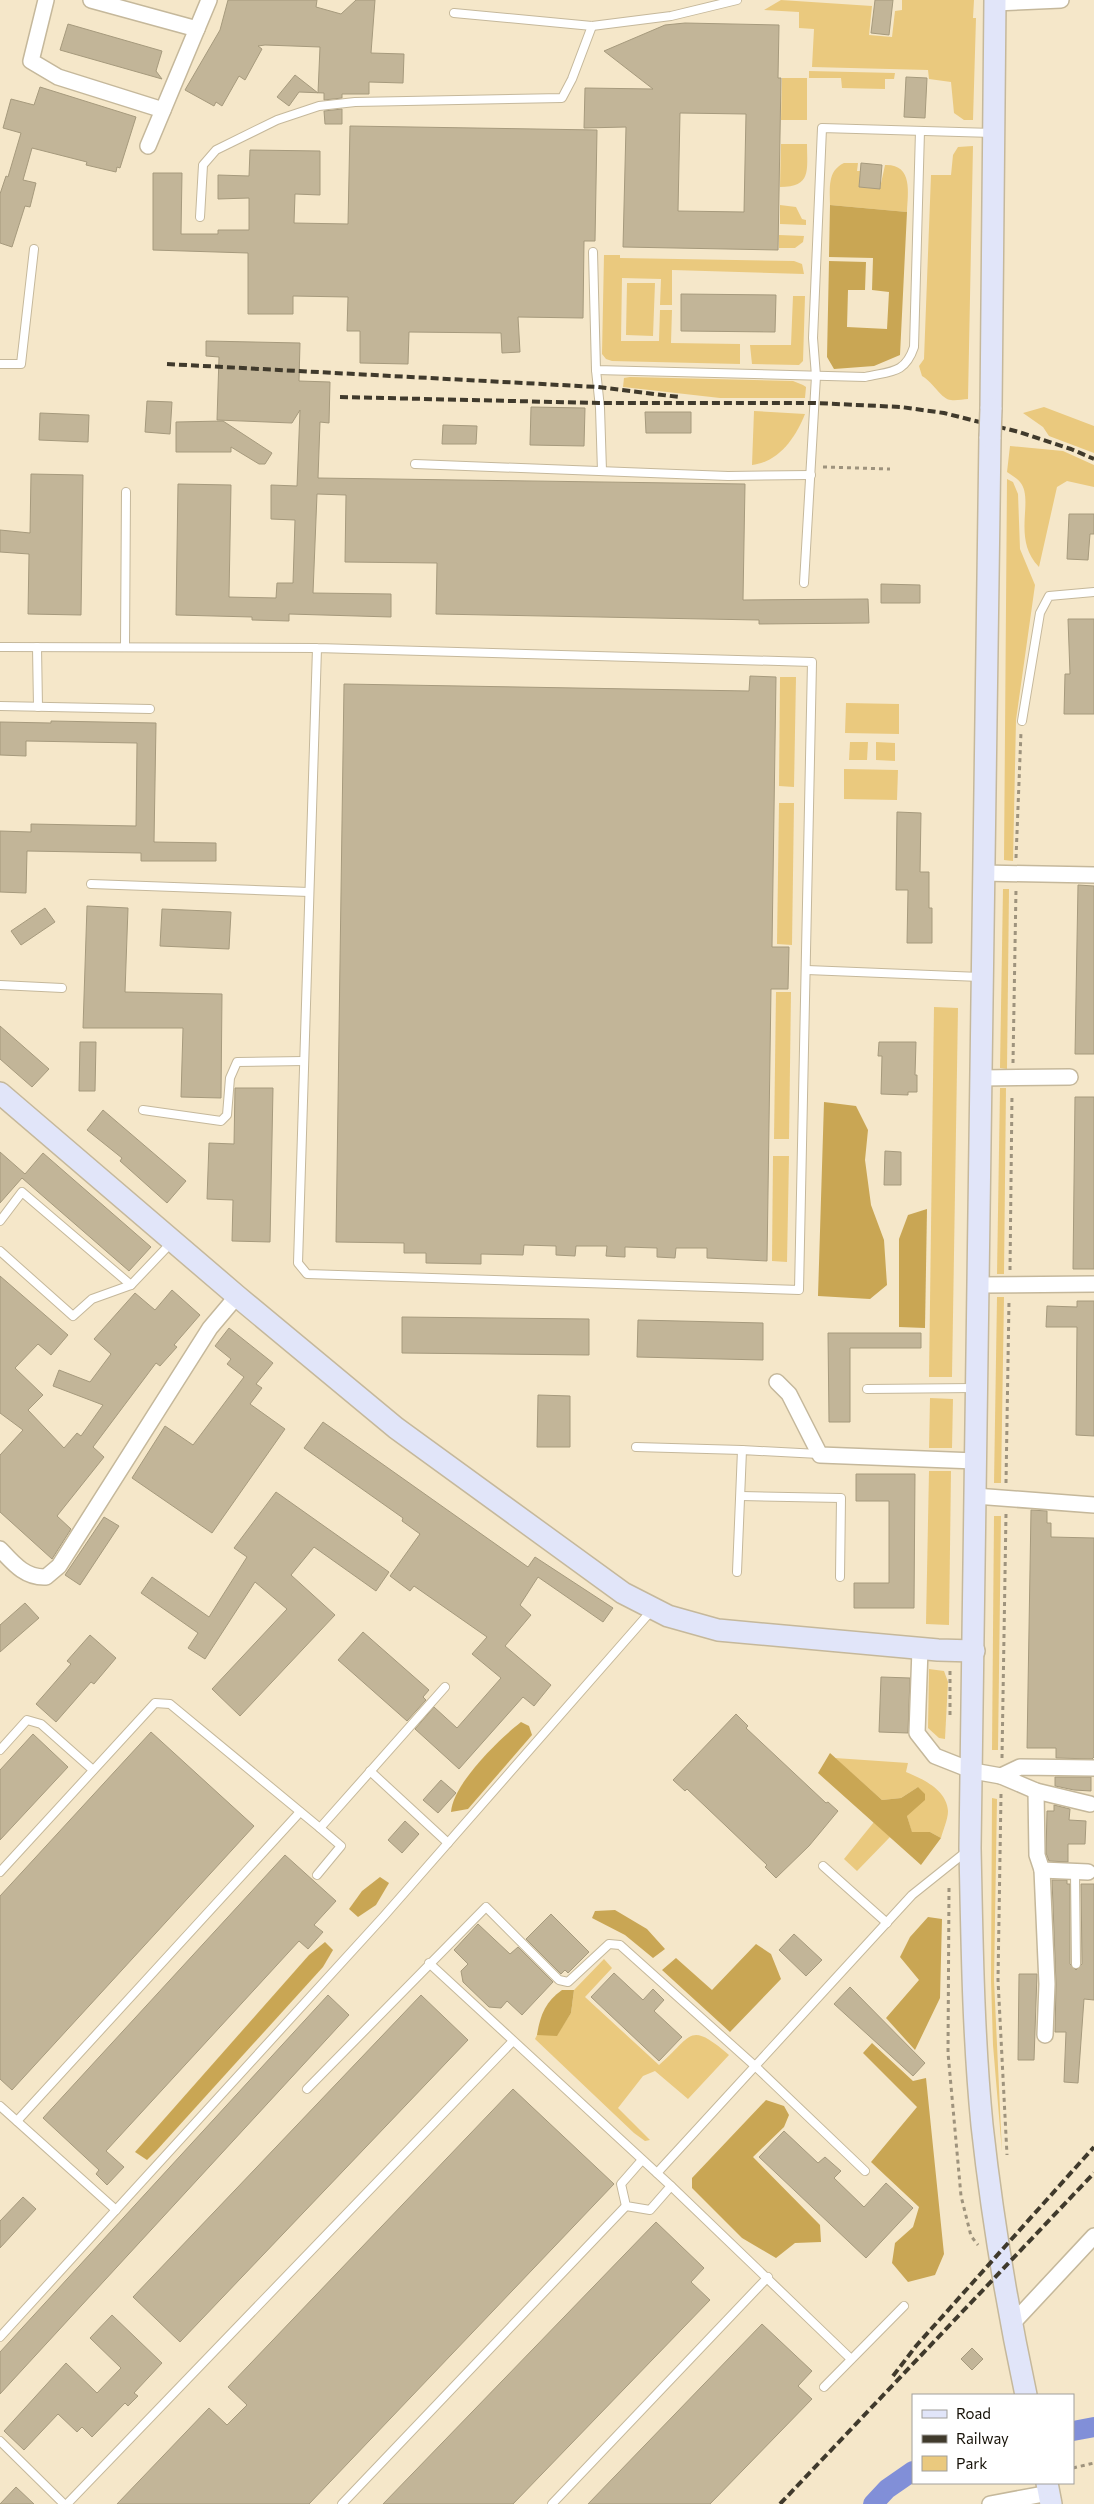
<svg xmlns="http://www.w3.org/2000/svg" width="1094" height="2504" font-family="Commissioner,sans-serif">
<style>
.green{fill:#eac97e}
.forest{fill:#c9a654}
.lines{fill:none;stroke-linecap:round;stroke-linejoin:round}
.canal{stroke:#818fd8;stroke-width:20}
.building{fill:#c2b598;stroke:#a69a7d;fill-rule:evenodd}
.service-casing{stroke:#c5b89b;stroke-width:10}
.minor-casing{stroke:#c5b89b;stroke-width:18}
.secondary-casing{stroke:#c5b89b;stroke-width:24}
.path{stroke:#9e937d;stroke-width:3;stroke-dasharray:4 4;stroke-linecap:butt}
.service{stroke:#fff;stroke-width:8}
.minor{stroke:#fff;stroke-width:15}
.secondary{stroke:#e1e5f9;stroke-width:21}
.rail{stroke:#403a2c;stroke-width:4;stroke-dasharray:8 4;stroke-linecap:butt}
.secondary-bridge-casing{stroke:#c5b89b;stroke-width:24;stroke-linecap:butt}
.secondary-bridge{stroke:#e1e5f9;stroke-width:21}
</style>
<rect width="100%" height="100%" fill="#f5e7c9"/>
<g class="green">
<polygon points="781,0 872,6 869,35 892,37 895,11 902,10 902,0 974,0 973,18 976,18 973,120 964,120 954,113 951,82 929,79 928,70 812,67 814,29 799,28 799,12 764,10"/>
<polygon points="809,71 895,73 894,79 885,79 885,89 842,88 841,78 809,78"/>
<polygon points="782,78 807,78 807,120 781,120"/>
<path d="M781 144H807C807 170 812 187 780 187Z"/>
<path d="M973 146 968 399C963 399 956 401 951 400 942 400 933 382 922 376L919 366 924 359 931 175H951L953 155 958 147Z"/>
<path d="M844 163H858L857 171H860L859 187 880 188 885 165C913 164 908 192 907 212L830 205C830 188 827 171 844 163Z"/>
<polygon points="780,205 796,207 802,219 806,220 806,225 780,224"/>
<polygon points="779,235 804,236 803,242 795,248 779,248"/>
<polygon points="604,255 620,255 620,258 794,261 802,264 804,274 672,270 672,305 660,305 661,279 622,278 621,341 659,341 660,310 672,310 671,343 740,344 740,364 612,361 606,359 602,354"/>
<polygon points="627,283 655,283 653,336 626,335"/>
<polygon points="793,296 805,296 803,361 799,365 752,364 750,345 791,345"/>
<polygon points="630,377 793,381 803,385 806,387 805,398 720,398 623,387 624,378"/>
<polygon points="1044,407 1094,426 1094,453 1049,436 1043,427 1023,413"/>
<path d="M754 411 805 414C796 437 779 462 752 465Z"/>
<path d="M1010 446 1063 451 1094 465V487L1067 481 1057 487 1039 567C1011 538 1035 500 1020 482 1017 478 1011 475 1007 472Z"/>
<polygon points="1007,479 1013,482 1018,494 1020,549 1035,585 1016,720 1013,861 1004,860"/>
<polygon points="780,677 796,677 794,787 779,786"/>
<polygon points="846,703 899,704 899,734 845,733"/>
<polygon points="850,742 868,742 867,760 849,760"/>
<polygon points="876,742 895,743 895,761 876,760"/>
<polygon points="844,769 898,770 897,800 844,799"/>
<polygon points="779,803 794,803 792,945 777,944"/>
<polygon points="1003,889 1009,889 1007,1069 1000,1068"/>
<polygon points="776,992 791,992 789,1139 774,1139"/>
<polygon points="934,1007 958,1008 952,1377 929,1377"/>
<polygon points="1000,1088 1006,1088 1004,1274 997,1274"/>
<polygon points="773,1156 789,1156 787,1262 772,1261"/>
<polygon points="997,1297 1004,1297 1001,1483 994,1483"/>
<polygon points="930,1398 953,1399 952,1448 929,1448"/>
<polygon points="929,1471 951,1471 949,1625 926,1624"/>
<polygon points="994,1516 1001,1516 998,1750 992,1750"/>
<polygon points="929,1669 944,1671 948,1682 945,1739 939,1738 928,1728"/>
<path d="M835 1758 908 1763 906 1772C923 1779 947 1790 948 1811 948 1819 943 1830 941 1838L930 1832 912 1833 907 1816 918 1787 901 1798 882 1800Z"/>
<polygon points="992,1798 997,1799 994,1980 1002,2152 993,2045 991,1980"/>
<polygon points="874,1822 890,1837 857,1871 844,1859"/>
<path d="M604 1959 612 1968 585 1997 659 2065C693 2036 688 2020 729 2055L688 2099 655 2071 643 2076 618 2108 650 2140 645 2141 634 2133 535 2039 537 2035H557L571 2013 574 1990Z"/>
</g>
<g class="forest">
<polygon points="830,205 907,212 900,355 874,366 834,369 827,357 829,261 866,262 865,290 848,290 847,327 887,329 889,292 872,290 873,258 829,257"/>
<polygon points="824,1102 856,1106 868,1130 865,1160 871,1205 884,1240 887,1285 870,1299 818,1296"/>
<polygon points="927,1209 925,1328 899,1327 899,1239 908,1215"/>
<path d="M521 1722 529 1726 532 1735 468 1809 451 1812C453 1784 498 1740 521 1722Z"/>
<polygon points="830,1753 882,1800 901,1798 918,1787 925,1794 925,1800 907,1816 912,1832 930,1832 941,1838 921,1865 818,1773"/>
<polygon points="380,1877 389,1883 376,1905 358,1917 349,1909 362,1891"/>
<polygon points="615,1910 647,1929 665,1949 653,1958 625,1935 592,1918 595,1911"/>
<polygon points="928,1917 942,1919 940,1998 915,2050 886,2018 919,1980 900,1957 910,1937"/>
<polygon points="325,1942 333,1950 323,1967 157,2150 147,2160 135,2152 309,1955"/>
<polygon points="756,1944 771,1954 781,1979 730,2032 662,1970 676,1958 712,1990"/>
<path d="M562 1990H574L571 2013 557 2036 537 2035C540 2015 546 2001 562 1990Z"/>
<polygon points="872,2043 913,2081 926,2078 944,2254 935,2275 908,2282 892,2263 895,2243 913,2227 919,2207 871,2162 917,2107 863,2053"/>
<polygon points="766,2100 784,2106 789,2115 784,2127 753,2157 820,2225 821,2242 795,2243 776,2258 742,2238 692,2188 692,2178"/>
</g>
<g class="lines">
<g class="canal">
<polyline points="1073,2431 1094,2427"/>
<polyline points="873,2504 887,2489 913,2471"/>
</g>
</g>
<g class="building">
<polygon points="228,0 317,0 316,7 341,14 356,0 375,0 371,53 404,54 403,83 369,82 369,94 342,94 342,98 324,100 324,93 299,92 289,106 277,97 295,75 318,93 320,47 265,45 258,46 262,49 245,80 239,76 222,106 216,102 214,106 185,90 220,30"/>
<polygon points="875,0 893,0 889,35 871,33"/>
<path d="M685 23 779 25 778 78H781L778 250 623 247 626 127 584 128 585 88 653 89 604 51 665 25ZM680 113 746 114 744 212 678 211Z"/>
<polygon points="68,24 162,51 156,71 162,79 60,50"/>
<polygon points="906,77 927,78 925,118 904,117"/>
<polygon points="40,87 136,117 120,168 117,167 116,172 86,165 87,162 32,148 23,180 36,183 30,207 25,206 12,247 0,243 0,194 6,176 8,177 21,133 3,128 11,99 34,105"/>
<polygon points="342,109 342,124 325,124 324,111"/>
<polygon points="350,126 597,130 595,241 584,241 583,318 518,317 520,352 502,353 501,333 409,332 408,364 360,363 360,331 347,331 348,297 293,296 293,314 248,314 248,253 153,250 153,173 182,173 181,234 218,234 218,230 249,230 249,198 218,199 218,175 249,176 250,150 320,151 320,195 295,194 294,223 348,224"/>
<polygon points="861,163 882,165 880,189 859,187"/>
<polygon points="681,294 776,295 775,332 681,331"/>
<polygon points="206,341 300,343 299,381 330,382 329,423 320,422 318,478 745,484 743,600 868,599 869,623 759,624 759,620 436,614 437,563 345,562 346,495 317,494 313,593 391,594 391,617 289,614 289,621 252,620 252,617 176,615 178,484 231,485 229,597 276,598 277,583 293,583 295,520 271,519 271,485 297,486 300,410 292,423 217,420 219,357 206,356"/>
<polygon points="147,401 172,402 170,434 145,432"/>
<polygon points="531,407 585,408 584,446 530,445"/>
<polygon points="645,412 691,412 691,433 646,433"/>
<polygon points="40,413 89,415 88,442 39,440"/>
<polygon points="223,421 272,453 265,464 259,464 231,447 231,452 176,452 176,422"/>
<polygon points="443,425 477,426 476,444 442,444"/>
<polygon points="31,474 83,475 81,615 28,614 29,554 0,552 0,530 30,533"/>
<polygon points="1069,514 1094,514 1094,534 1090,534 1088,560 1067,559"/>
<polygon points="881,584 920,585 920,603 881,603"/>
<polygon points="1068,619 1094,619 1094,714 1064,714 1065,674 1070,674"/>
<polygon points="750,676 776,677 772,947 789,947 788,989 771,989 767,1261 707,1258 707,1248 676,1248 675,1258 657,1257 657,1248 625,1247 625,1257 606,1256 607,1246 576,1246 575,1256 556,1255 556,1246 524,1245 523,1255 481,1254 481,1264 426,1263 426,1253 404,1253 404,1243 336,1242 344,684 749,691"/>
<polygon points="51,721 156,723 154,842 216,843 216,861 141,861 141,853 27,851 26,893 0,892 0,831 31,832 31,824 136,826 137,743 26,741 26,756 0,755 0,722 51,723"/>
<polygon points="897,812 921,813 920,872 929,872 929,908 932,908 932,943 907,943 908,890 896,890"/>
<polygon points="1078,885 1094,886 1094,1054 1075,1054"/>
<polygon points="87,906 128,908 125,992 222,994 221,1098 181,1097 183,1028 83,1028"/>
<polygon points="45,908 55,922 21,945 11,931"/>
<polygon points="162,909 231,912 229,949 160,946"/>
<polygon points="0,1026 49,1069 32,1087 0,1059"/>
<polygon points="80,1042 96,1042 95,1091 79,1091"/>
<polygon points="879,1042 916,1042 915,1075 917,1075 917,1092 908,1092 908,1095 881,1094 882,1056 878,1056"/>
<polygon points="235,1088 273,1088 270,1242 232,1241 233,1200 207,1199 209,1143 234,1144"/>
<polygon points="1075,1097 1094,1097 1094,1269 1073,1269"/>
<polygon points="103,1110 186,1181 167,1203 120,1161 122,1158 87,1130"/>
<polygon points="885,1151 901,1152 901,1185 884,1185"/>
<polygon points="0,1152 25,1174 43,1153 151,1247 129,1271 22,1178 0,1203"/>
<polygon points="0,1276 68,1335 51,1355 38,1344 15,1368 43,1395 28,1410 64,1448 77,1433 81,1436 103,1405 53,1386 59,1370 90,1382 111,1354 94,1339 135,1293 155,1310 172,1290 200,1315 174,1345 177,1347 160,1366 156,1363 93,1447 104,1457 57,1516 71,1529 52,1559 0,1512 0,1455 23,1430 0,1413"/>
<polygon points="1077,1301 1094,1301 1094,1436 1076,1435 1077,1327 1046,1327 1047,1306 1077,1307"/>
<polygon points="402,1317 589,1319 589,1355 402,1353"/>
<polygon points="638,1320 763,1323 763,1360 637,1357"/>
<polygon points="229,1328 273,1363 256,1384 262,1388 250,1404 285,1429 212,1533 132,1478 165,1426 193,1445 244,1377 227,1364 231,1359 215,1346"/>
<polygon points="828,1333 921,1333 921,1348 850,1348 850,1422 829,1422"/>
<polygon points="538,1395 570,1396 570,1447 537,1447"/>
<polygon points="323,1422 528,1567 535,1557 613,1608 603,1622 538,1577 520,1605 531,1615 505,1646 551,1685 534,1706 523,1697 459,1769 415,1729 434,1707 457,1728 501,1678 472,1654 487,1637 414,1586 410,1591 390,1576 420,1534 402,1521 403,1518 304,1448"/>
<polygon points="856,1474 915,1474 914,1608 854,1608 854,1583 889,1583 889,1501 856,1501"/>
<polygon points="276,1492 389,1572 376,1591 314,1547 291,1575 335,1615 240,1716 212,1689 287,1609 255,1582 205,1659 188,1648 198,1633 141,1593 152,1577 209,1617 247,1557 234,1548"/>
<polygon points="1031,1510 1047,1511 1047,1523 1051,1523 1051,1537 1094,1538 1094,1757 1092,1759 1056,1758 1056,1748 1027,1748"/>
<polygon points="104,1517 119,1526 80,1585 65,1575"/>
<polygon points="25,1603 39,1618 0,1652 0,1625"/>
<polygon points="363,1632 429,1690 423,1697 426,1700 407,1721 338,1660"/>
<polygon points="90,1635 116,1658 94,1684 91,1682 56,1722 36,1704 71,1664 67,1661"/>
<polygon points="881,1677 910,1678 908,1733 879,1732"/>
<polygon points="736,1714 748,1726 746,1728 826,1803 828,1802 838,1811 809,1846 776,1878 765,1867 767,1865 687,1789 685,1791 673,1780"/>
<polygon points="151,1732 254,1826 12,2090 0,2079 0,1896"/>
<polygon points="33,1734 68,1767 0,1840 0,1770"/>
<polygon points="1055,1777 1091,1777 1091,1791 1074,1790 1055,1786"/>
<polygon points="441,1780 456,1793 438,1813 423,1800"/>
<polygon points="1054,1805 1070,1809 1069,1820 1086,1821 1085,1844 1068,1844 1068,1862 1049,1861 1046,1853 1047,1811 1054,1811"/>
<polygon points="405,1821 419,1834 402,1853 388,1840"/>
<polygon points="285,1855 336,1901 314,1925 323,1932 308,1949 299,1941 106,2151 124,2167 107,2185 96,2174 99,2170 43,2118"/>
<polygon points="1052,1880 1067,1880 1067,1884 1070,1884 1070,1964 1076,1970 1082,1964 1081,1884 1094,1884 1094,2000 1084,1999 1078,2083 1064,2082 1066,2032 1055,2032 1056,1984"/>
<polygon points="551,1914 589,1952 568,1973 565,1970 561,1974 526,1939"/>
<polygon points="478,1924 510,1954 518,1947 553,1982 522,2015 507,2001 501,2008 489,2007 463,1982 461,1971 468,1964 454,1950"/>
<polygon points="794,1934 822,1960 806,1976 779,1950"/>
<polygon points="614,1973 643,2000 653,1989 664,2000 654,2011 682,2037 659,2061 591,1997"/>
<polygon points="1019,1974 1037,1974 1034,2060 1018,2060"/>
<polygon points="850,1987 925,2063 913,2076 834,2004"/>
<polygon points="328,1995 349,2015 0,2394 0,2352"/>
<polygon points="421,1995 468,2040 180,2342 133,2297"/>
<polygon points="513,2089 614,2184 309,2504 117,2504 209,2408 227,2425 247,2405 228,2387"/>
<polygon points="784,2131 818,2163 825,2157 841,2171 834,2178 864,2207 886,2183 913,2208 866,2258 759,2157"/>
<polygon points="23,2197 36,2209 0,2248 0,2221"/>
<polygon points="656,2222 704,2268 691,2282 710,2300 513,2504 383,2504"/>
<polygon points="112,2315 162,2363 134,2393 138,2396 128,2406 125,2403 92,2437 82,2427 77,2432 58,2414 24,2450 4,2431 66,2363 97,2393 121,2368 90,2338"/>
<polygon points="762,2324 812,2371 798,2386 812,2399 710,2504 588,2504"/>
<polygon points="972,2348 983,2359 972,2370 961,2359"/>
<polygon points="16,2487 34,2504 0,2504"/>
</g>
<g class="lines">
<g class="service-casing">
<g id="service">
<polyline points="454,13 592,26 671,16 737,0"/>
<polyline points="200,217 203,165 216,150 277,120 319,106 355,102 562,98 572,79 592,26"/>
<path d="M593 252 596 370 865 377C891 371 905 374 914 347L920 131"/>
<polyline points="0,364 21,364 34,249"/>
<polyline points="596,370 600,408 602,471"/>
<polyline points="415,464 728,476 811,475"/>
<polyline points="804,583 816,376 813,338 822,128 993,133"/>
<polyline points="0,647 317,648 812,662 799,1290 307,1274 298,1263 317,648"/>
<polyline points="37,647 38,707"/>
<polyline points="125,647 126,492"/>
<polyline points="0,706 150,709"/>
<polyline points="1022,721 1040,613 1049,596 1094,592"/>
<polyline points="91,884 309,892"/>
<polyline points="807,970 980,977"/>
<polyline points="0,985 62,988"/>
<polyline points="143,1110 221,1121 227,1115 230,1078 237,1062 304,1061"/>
<polyline points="0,1221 22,1192 131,1285"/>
<polyline points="0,1251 73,1316 92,1299 131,1285 171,1243"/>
<polyline points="867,1389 975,1388"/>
<polyline points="636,1447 742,1450"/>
<polyline points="741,1496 841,1498 840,1577"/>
<polyline points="737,1572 742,1450 819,1454"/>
<polyline points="0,1750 27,1720 41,1724 93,1770"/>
<polyline points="370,1771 448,1843"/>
<polyline points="823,1866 887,1923"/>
<polyline points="0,1872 155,1703 170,1704 320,1828 445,1687"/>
<polyline points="1075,1872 1076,1964"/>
<polyline points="317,1875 341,1846 320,1828"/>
<polyline points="429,1963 671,2186 851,2359"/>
<polyline points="307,2089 486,1907 559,1980 568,1982 609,1944 620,1945 755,2066 865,2171"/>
<polyline points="0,2106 116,2210"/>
<polyline points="17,2121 300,1812"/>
<polyline points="642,2160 621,2184 626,2206 650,2210 671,2186"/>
<polyline points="657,2173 912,1895 967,1851"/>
<polyline points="0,2337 384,1916 652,1610"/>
<polyline points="824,2387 904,2306"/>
<polyline points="0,2441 64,2504"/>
<polyline points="67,2504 513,2041"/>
<polyline points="342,2504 626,2206"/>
<polyline points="552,2504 768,2277"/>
</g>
</g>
<g class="minor-casing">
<g id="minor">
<polyline points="46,0 31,61 58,77 163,110"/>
<polyline points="91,0 197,29"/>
<polyline points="995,3 1061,0"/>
<polyline points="148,146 209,0"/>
<polyline points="983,873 1094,875"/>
<polyline points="981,1078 1070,1077"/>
<polyline points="978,1285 1094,1284"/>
<polyline points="777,1382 789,1394 820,1455 976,1461"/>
<polyline points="975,1496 1094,1505"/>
<path d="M0 1549C13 1563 25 1578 46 1577L59 1566 210 1328 237 1296"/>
<polyline points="920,1649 917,1733 935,1756 973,1771 1001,1776 1020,1767 1094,1768"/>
<polyline points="1001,1776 1036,1791 1090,1804"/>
<polyline points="1036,1791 1037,1855 1042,1870 1088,1872"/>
<polyline points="1042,1870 1047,1984 1045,2035"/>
<polyline points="1011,2325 1094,2236"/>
<polyline points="990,2504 1049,2493"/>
</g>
</g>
<g class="secondary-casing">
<g id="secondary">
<polyline points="991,409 995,0"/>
<path d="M990 437 970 1848C972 1941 973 2033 982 2125 992 2216 1007 2306 1026 2395"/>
<polyline points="0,1093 237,1296 396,1428 623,1593 668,1616 718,1630 938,1650 974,1651"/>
<polyline points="1047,2483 1051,2504"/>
</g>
</g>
<g class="path">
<polyline points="823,467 890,469"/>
<polyline points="1016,858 1021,732"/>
<polyline points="1013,1063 1016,889"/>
<polyline points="1010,1270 1012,1094"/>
<polyline points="1006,1483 1009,1301"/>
<polyline points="950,1715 950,1668"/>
<polyline points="1002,1758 1006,1514"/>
<polyline points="1001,1794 998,1980 1007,2155"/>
<polyline points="949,1888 948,2053 961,2196 971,2236 978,2245"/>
<polyline points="1073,2468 1094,2463"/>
</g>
<use href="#service" class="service"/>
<use href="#minor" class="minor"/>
<use href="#secondary" class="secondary"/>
<g class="rail">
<polyline points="167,364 598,387 679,397"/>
<polyline points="340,397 599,403 815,403 901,407 944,413 1019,432 1071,449 1094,459"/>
<polyline points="893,2376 916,2346 1094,2147"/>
<polyline points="780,2504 1094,2173"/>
</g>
<g class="secondary-bridge-casing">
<polyline id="secondary-bridge" points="990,437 991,409"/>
</g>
<use href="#secondary-bridge" class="secondary-bridge"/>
</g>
<rect x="912" y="2394" width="162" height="90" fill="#ffffff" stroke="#a19f9b"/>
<rect x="922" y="2410" width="25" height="8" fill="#e1e5f9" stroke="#a19f9b"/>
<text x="956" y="2419" font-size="15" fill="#140f05">Road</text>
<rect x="922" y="2435" width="25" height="8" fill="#403a2c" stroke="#a19f9b"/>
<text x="956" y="2444" font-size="15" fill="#140f05">Railway</text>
<rect x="922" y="2456" width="25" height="15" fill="#eac97e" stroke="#a19f9b"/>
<text x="956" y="2469" font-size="15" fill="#140f05">Park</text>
</svg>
